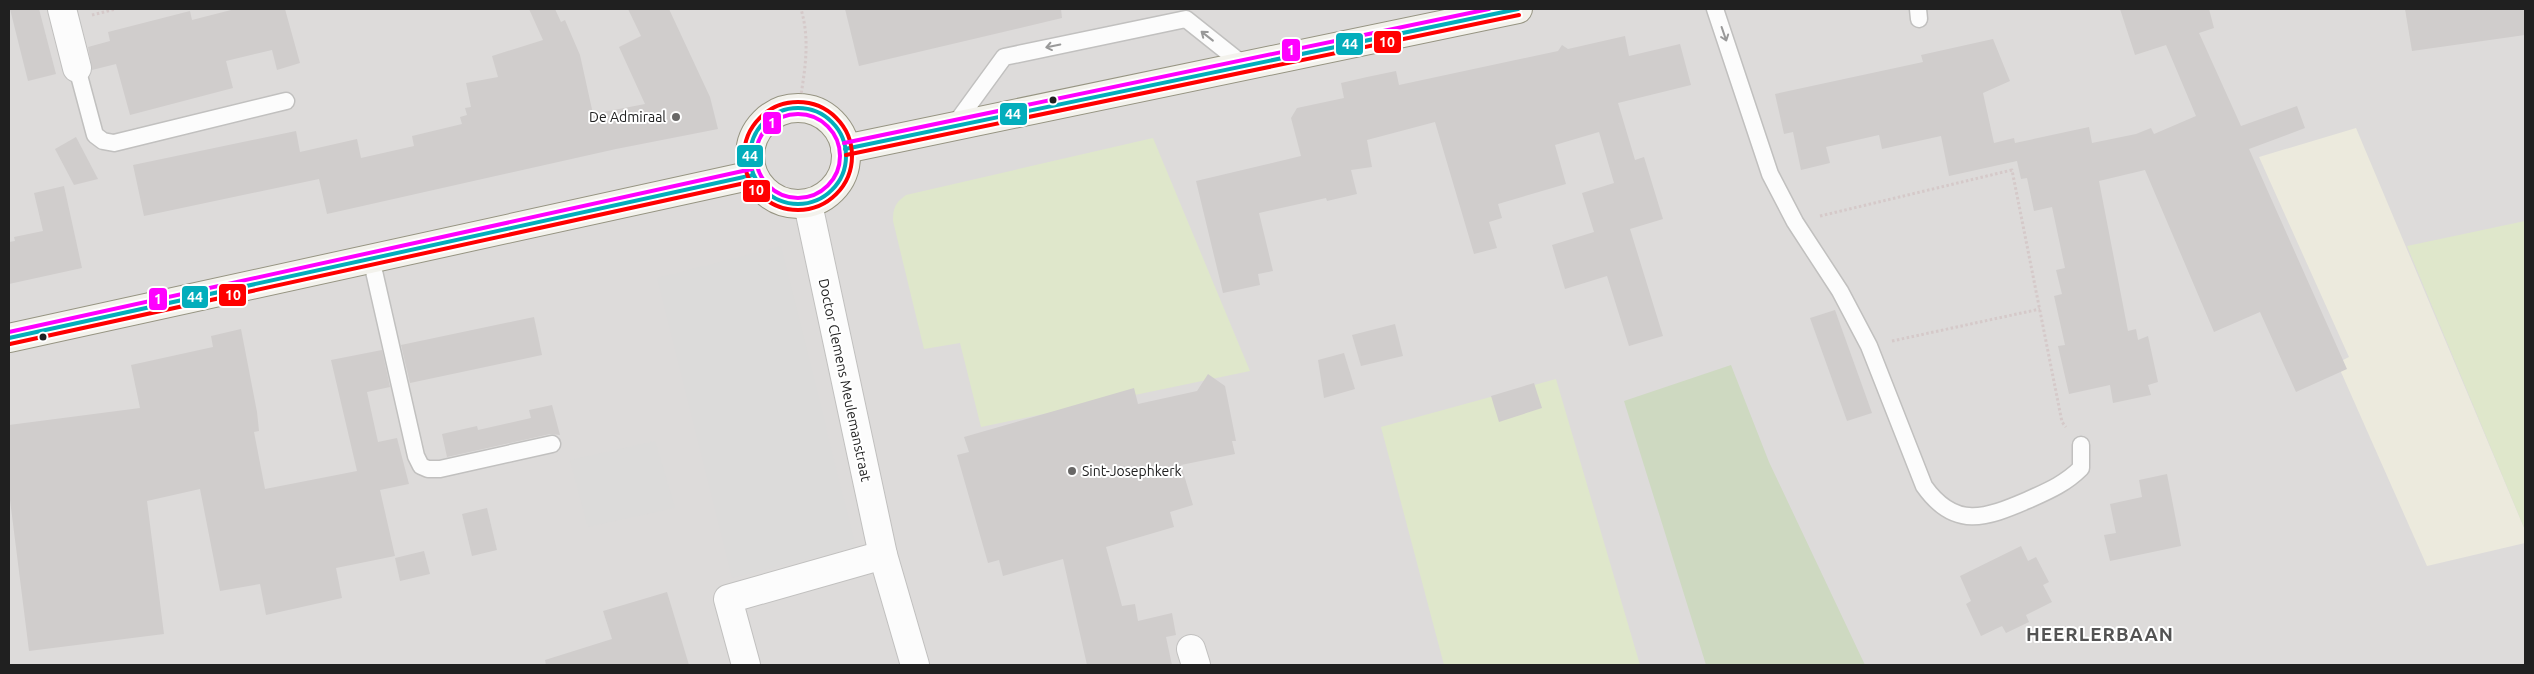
<svg xmlns="http://www.w3.org/2000/svg" width="2534" height="674" font-family="Ubuntu,sans-serif">
<style>
.residential{fill:#dddbda}
.religious{fill:#dcdbda}
.farmland{fill:#eceadd}
.grass{fill:#dfe7cb}
.forest{fill:#ced9c1}
.building{fill:#d0cdcc}
.lines{fill:none;stroke-linecap:round;stroke-linejoin:round}
.lane-casing{stroke:#c1c0bf;stroke-width:19}
.street-casing{stroke:#c1c0bf;stroke-width:30}
.secondary-casing{stroke:#969482;stroke-width:30}
.path{stroke:#d5c9c9;stroke-width:3;stroke-dasharray:2.5 2.5;stroke-linecap:butt}
.lane{stroke:#fcfcfc;stroke-width:16}
.street{stroke:#fcfcfc;stroke-width:28}
.secondary{stroke:#f3f2ec;stroke-width:28}
.bus-1-casing{stroke:#fff;stroke-width:8}
.bus-2-casing{stroke:#fff;stroke-width:8}
.bus-3-casing{stroke:#fff;stroke-width:8}
.bus-1{stroke:#03aebc;stroke-width:4}
.bus-2{stroke:#f00;stroke-width:4}
.bus-3{stroke:#f0f;stroke-width:4}
.oneway{stroke:#999}
.bus-dot{fill:#202020;stroke:#fff;stroke-width:2}
.poi-dot{fill:#686766;stroke:#fff;stroke-width:2}
.labels{text-anchor:middle;stroke-width:4;stroke-linejoin:round;paint-order:stroke}
.poi-label{font-size:14px;fill:#202020;stroke:#fff;text-anchor:end}
.street-label{font-size:14px;fill:#202020;stroke:#fff}
.district-label{font-size:19px;font-weight:bold;letter-spacing:1px;fill:#535353;stroke:#fff}
.line-badge{stroke:#fff;stroke-width:2}
.badge-label{font-size:14px;text-anchor:middle;font-weight:bold;fill:#fff}
</style>
<rect width="100%" height="100%" fill="#edebe9"/>
<rect class="residential" x="9" y="9" width="2516" height="656"/>
<g class="religious">
<polygon points="781,246 856,547 732,578 657,278"/>
<polygon points="655,441 675,508 588,527 570,460"/>
</g>
<polygon class="farmland" points="2356,128 2525,530 2525,543 2427,566 2337,363 2349,357 2259,157"/>
<g class="grass">
<path d="M1153 138 1250 371 981 427 960 343 924 349 893 221C893 208 895 203 906 195Z"/>
<polygon points="2525,221 2525,530 2407,246"/>
<polygon points="1556,379 1640,665 1444,665 1381,427"/>
</g>
<polygon class="forest" points="1731,365 1769,462 1865,665 1706,665 1624,401"/>
<g class="building">
<polygon points="10,9 39,9 56,74 28,81"/>
<polygon points="235,9 285,9 300,63 277,70 272,50 226,61 233,88 130,115 116,64 92,70 88,47 110,41 108,32 190,11 192,20"/>
<polygon points="529,9 555,9 561,22 565,20 580,55 593,114 645,104 619,47 641,36 628,9 669,9 710,97 718,129 616,149 327,214 319,179 144,216 133,165 296,131 300,152 357,139 361,158 414,146 412,136 462,124 460,117 467,115 465,108 471,107 466,83 498,77 492,56 543,40"/>
<polygon points="845,9 1061,9 1062,18 859,66"/>
<polygon points="2120,9 2209,9 2214,28 2199,33 2241,126 2297,106 2305,128 2249,149 2347,369 2296,392 2260,312 2214,332 2145,170 2099,181 2128,331 2136,329 2138,340 2148,336 2158,382 2148,385 2151,395 2113,403 2110,385 2069,394 2058,346 2065,345 2054,296 2062,294 2056,270 2065,268 2052,207 2034,211 2027,178 2021,179 2017,161 1949,176 1941,136 1882,149 1879,135 1826,147 1830,163 1801,170 1793,132 1784,134 1775,94 1923,62 1921,55 1993,39 2010,81 1983,93 1994,143 2014,138 2015,143 2089,127 2092,143 2136,134 2151,128 2154,134 2196,116 2166,45 2135,55"/>
<polygon points="2405,9 2525,9 2525,35 2412,51"/>
<polygon points="1625,36 1629,56 1680,44 1691,85 1618,103 1635,160 1644,157 1663,219 1630,229 1663,336 1629,346 1607,276 1565,289 1552,245 1594,232 1582,193 1614,183 1599,132 1555,145 1566,184 1498,204 1502,218 1489,222 1497,248 1474,254 1435,122 1367,140 1372,167 1351,170 1357,194 1327,201 1326,198 1259,213 1273,271 1258,274 1260,285 1223,293 1196,181 1301,156 1291,118 1297,108 1344,98 1341,83 1367,77 1396,71 1399,85 1558,51 1562,45 1568,49"/>
<polygon points="76,137 98,179 74,185 55,149"/>
<polygon points="64,186 82,268 9,284 9,242 15,241 14,237 43,231 34,193"/>
<polygon points="1835,310 1872,413 1847,421 1810,318"/>
<polygon points="534,317 542,355 410,383 401,345"/>
<polygon points="1395,324 1403,356 1361,366 1352,335"/>
<polygon points="241,329 257,412 259,431 254,432 265,489 357,471 331,360 382,350 390,387 367,392 378,442 397,438 409,484 380,490 395,556 336,568 342,598 266,615 260,584 220,591 200,489 147,501 164,634 29,651 9,492 9,425 140,408 131,365 213,347 211,336"/>
<polygon points="1344,353 1355,389 1324,398 1318,360"/>
<polygon points="1208,374 1225,386 1236,441 1232,441 1235,454 1181,465 1193,505 1170,512 1174,527 1106,547 1122,606 1135,604 1138,621 1172,613 1176,635 1166,637 1172,665 1087,665 1063,559 1003,576 999,560 988,563 957,455 969,452 964,437 1134,388 1138,404 1197,391"/>
<polygon points="1534,383 1542,408 1499,422 1491,396"/>
<polygon points="552,405 560,435 550,434 447,457 442,434 477,426 478,430 531,418 529,410"/>
<polygon points="2167,474 2181,546 2110,561 2104,535 2116,533 2110,504 2142,497 2139,480"/>
<polygon points="487,508 497,550 472,556 462,514"/>
<polygon points="2021,546 2028,561 2036,557 2049,582 2043,585 2052,602 2026,615 2029,622 2006,633 2002,626 1981,636 1966,604 1971,601 1960,576"/>
<polygon points="424,551 430,574 400,581 395,558"/>
<polygon points="667,592 689,665 546,665 545,660 612,639 603,611"/>
</g>
<g class="lines">
<g class="lane-casing">
<g id="lane">
<path d="M1715 9 1770 174 1795 222 1840 291 1869 346 1924 486C1955 530 1986 518 2028 500 2048 491 2065 484 2081 468V445"/>
<polyline points="1918,9 1919,19"/>
<polyline points="77,68 95,135 103,141 114,143 286,101"/>
<polyline points="953,127 1004,57 1186,19 1245,66"/>
<polyline points="371,258 416,456 421,466 428,469 440,469 552,444"/>
</g>
</g>
<g class="street-casing">
<g id="street">
<polyline points="62,9 77,68"/>
<polyline points="808,204 883,555 915,665"/>
<polyline points="1191,649 1196,665"/>
<polyline points="746,665 728,599 883,555"/>
</g>
</g>
<g class="secondary-casing">
<g id="secondary">
<circle cx="798" cy="156" r="48"/>
<polyline points="845,149 1518,9"/>
<polyline points="9,338 753,175"/>
</g>
</g>
<g class="path">
<polyline points="92,15 116,9"/>
<path d="M799 108C804 74 811 43 801 9"/>
<polyline points="1820,216 2012,170 2062,422 2066,427"/>
<polyline points="1892,341 2040,309"/>
</g>
<use href="#lane" class="lane"/>
<use href="#street" class="street"/>
<use href="#secondary" class="secondary"/>
<g class="bus-1-casing">
<g id="bus-1">
<circle cx="798" cy="156" r="48"/>
<polyline points="845,149 1518,9"/>
<polyline points="9,338 753,175"/>
</g>
</g>
<g class="bus-2-casing">
<g id="bus-2">
<circle cx="798" cy="156" r="54"/>
<polyline points="846,155 1519,15"/>
<polyline points="10,344 754,181"/>
</g>
</g>
<g class="bus-3-casing">
<g id="bus-3">
<circle cx="798" cy="156" r="42"/>
<polyline points="844,143 1489,9"/>
<polyline points="9,332 752,169"/>
</g>
</g>
<use href="#bus-1" class="bus-1"/>
<use href="#bus-2" class="bus-2"/>
<use href="#bus-3" class="bus-3"/>
</g>
<defs><path id="oneway-shaft" d="M-6 0H5M1.5-3L5.5 0L1.5 3" fill="none" stroke-width="1.6" stroke-linecap="round" stroke-linejoin="round" transform="scale(1.25)"/></defs>
<g class="oneway">
<use href="#oneway-shaft" transform="translate(1724 34) rotate(71)"/>
<use href="#oneway-shaft" transform="translate(1207 36) rotate(-142)"/>
<use href="#oneway-shaft" transform="translate(1053 46) rotate(168)"/>
</g>
<g class="bus-dot">
<circle cx="1053" cy="100" r="4.5"/>
<circle cx="43" cy="337" r="4.5"/>
</g>
<g class="poi-dot">
<circle cx="676" cy="117" r="5"/>
<circle cx="1072" cy="471" r="5"/>
</g>
<g class="labels">
<g class="poi-label">
<text x="666" y="122">De Admiraal</text>
<text x="1082" y="476" text-anchor="start">Sint-Josephkerk</text>
</g>
<g class="street-label">
<text transform="translate(845 380) rotate(78)" y="5">Doctor Clemens Meulemanstraat</text>
</g>
<g class="district-label">
<text x="2100" y="641">HEERLERBAAN</text>
</g>
</g>
<g class="line-badge">
<rect x="1373" y="30" width="29" height="24" rx="5" fill="#f00"/>
<rect x="1335" y="32" width="29" height="24" rx="5" fill="#03aebc"/>
<rect x="1281" y="38" width="20" height="24" rx="5" fill="#f0f"/>
<rect x="999" y="102" width="29" height="24" rx="5" fill="#03aebc"/>
<rect x="762" y="111" width="20" height="24" rx="5" fill="#f0f"/>
<rect x="736" y="144" width="28" height="24" rx="5" fill="#03aebc"/>
<rect x="742" y="179" width="29" height="24" rx="5" fill="#f00"/>
<rect x="218" y="283" width="29" height="24" rx="5" fill="#f00"/>
<rect x="181" y="285" width="28" height="24" rx="5" fill="#03aebc"/>
<rect x="148" y="287" width="20" height="24" rx="5" fill="#f0f"/>
</g>
<g class="badge-label">
<text x="1387" y="47">10</text>
<text x="1350" y="49">44</text>
<text x="1291" y="55">1</text>
<text x="1013" y="119">44</text>
<text x="772" y="128">1</text>
<text x="750" y="161">44</text>
<text x="756" y="195">10</text>
<text x="233" y="300">10</text>
<text x="195" y="302">44</text>
<text x="158" y="304">1</text>
</g>
<rect width="2534" height="674" fill="none" stroke="#202020" stroke-width="20"/>
</svg>
